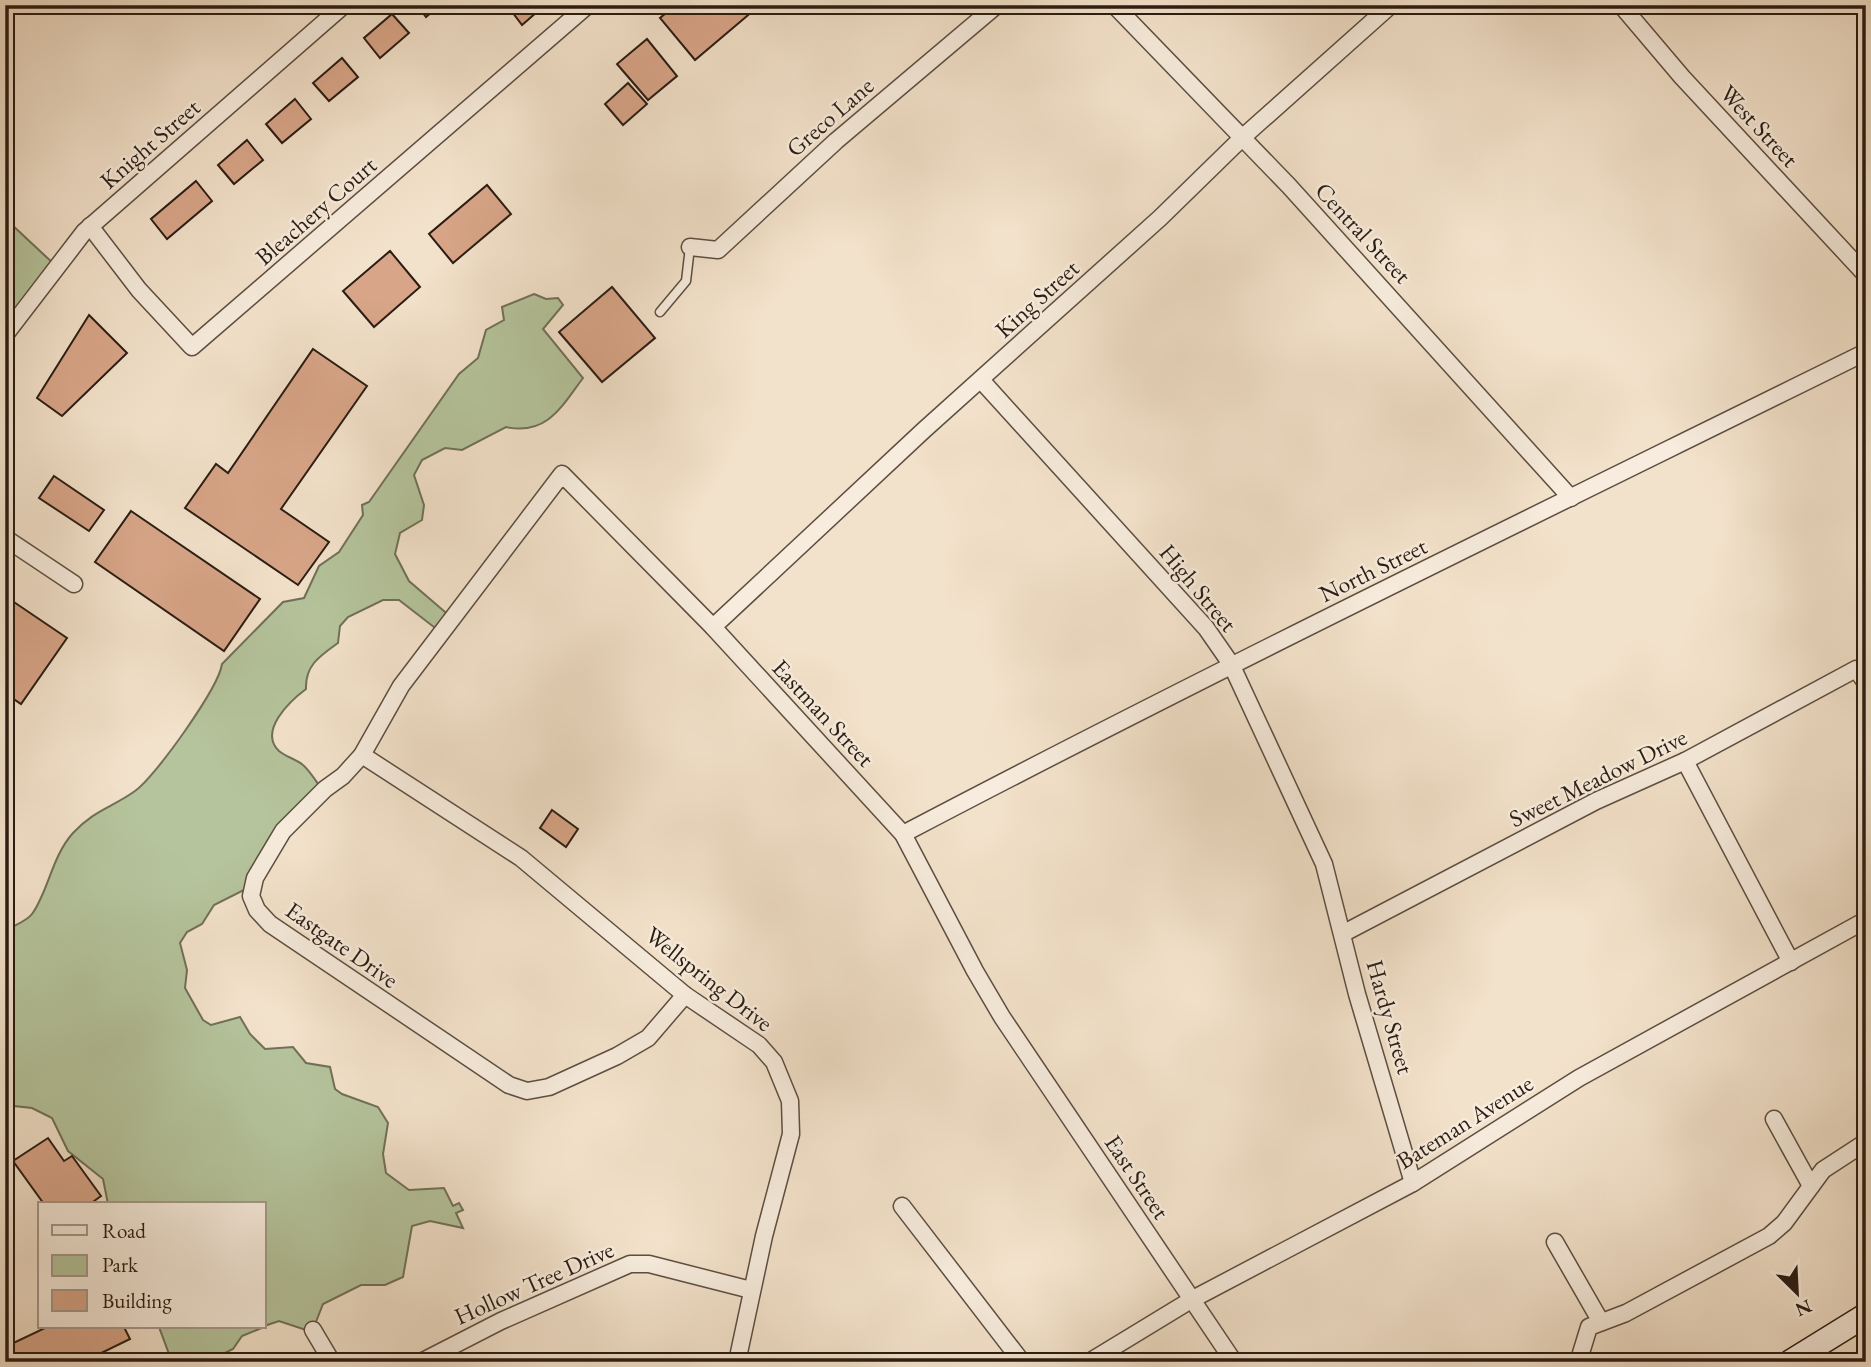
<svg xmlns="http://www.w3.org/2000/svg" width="1871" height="1367" font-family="'EB Garamond',serif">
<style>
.green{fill:#b5c49c;stroke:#707058;stroke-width:2}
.building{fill:#d8a588;stroke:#2a1c13;stroke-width:2}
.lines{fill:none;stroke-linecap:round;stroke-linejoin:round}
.service-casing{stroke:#5c4e41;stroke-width:11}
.minor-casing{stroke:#5c4e41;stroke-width:19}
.secondary-casing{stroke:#2a1c13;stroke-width:26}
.service{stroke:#f7ecdd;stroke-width:8}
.minor{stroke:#f7ecdd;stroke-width:16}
.secondary{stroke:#f7ecdd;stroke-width:23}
.labels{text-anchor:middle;stroke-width:5;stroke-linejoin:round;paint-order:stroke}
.street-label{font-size:24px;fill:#2a1c13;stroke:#f7ecdd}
</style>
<rect width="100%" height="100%" fill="#f3e2cb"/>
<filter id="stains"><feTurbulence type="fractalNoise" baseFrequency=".00286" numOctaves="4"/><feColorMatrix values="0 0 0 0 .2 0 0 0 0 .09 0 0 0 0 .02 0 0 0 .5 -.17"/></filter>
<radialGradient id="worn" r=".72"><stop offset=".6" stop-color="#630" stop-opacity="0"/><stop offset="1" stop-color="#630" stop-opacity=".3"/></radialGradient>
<g class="green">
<polygon points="10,223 56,266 5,337 5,227"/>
<path d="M534 294 546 299 558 298 563 305 543 329 583 378C562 406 547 436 506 427L462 450 445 448 422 460 414 475 424 505 422 520 400 533 395 554 409 581 451 617 439 631 399 600H383L348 617 340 626 338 643C320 656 305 665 306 689 290 701 258 731 279 751 286 757 296 759 303 765 311 772 317 783 323 791L252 886 214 905 202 924 187 932 180 943 187 970 185 988 203 1020 211 1025 240 1017 250 1034 265 1049 293 1047 306 1063 330 1067 335 1089 342 1094 378 1107 388 1123 383 1154 386 1173 409 1190 444 1188 453 1206 459 1203 463 1210 456 1213 463 1228 430 1221 412 1226 403 1277 385 1285H361L323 1304 312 1332 279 1321 264 1326V1204H108L103 1179 68 1151 52 1118 32 1108 5 1105V931C13 926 27 921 32 914 48 892 52 856 73 833 94 810 113 807 135 791 156 776 219 687 222 664L283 602 304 598 319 566 339 552 363 515 362 505 369 502 459 374 478 358 486 330 504 320 502 307Z"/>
<polygon points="159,1327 264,1327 242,1336 233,1349 207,1362 172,1362"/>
</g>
<g class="building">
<polygon points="417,5 440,5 426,17"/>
<polygon points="507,5 545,5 522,25"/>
<polygon points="676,5 760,5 695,60 660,18"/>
<polygon points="392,14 409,33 380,58 364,38"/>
<polygon points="647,39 677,76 648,100 617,64"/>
<polygon points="342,58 358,77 329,101 313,83"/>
<polygon points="628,83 647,104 623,125 605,104"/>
<polygon points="295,99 311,119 282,143 266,124"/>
<polygon points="247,140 263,160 234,184 218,165"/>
<polygon points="196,181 212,201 167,239 151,219"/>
<polygon points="487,185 511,214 453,263 429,234"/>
<polygon points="390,251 420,287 374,327 343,291"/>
<polygon points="612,287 655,338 602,382 559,332"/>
<polygon points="89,315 127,353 62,416 37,398"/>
<polygon points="313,349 367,386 281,509 329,542 298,585 185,508 216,464 228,473"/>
<polygon points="54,476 104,510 89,531 39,498"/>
<polygon points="131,511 260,599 224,651 95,562"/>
<polygon points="5,596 67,638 21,704 5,693"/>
<polygon points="552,810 578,829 566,847 540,828"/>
<polygon points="48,1138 64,1161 72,1156 101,1196 90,1204 44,1204 13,1161"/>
<polygon points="47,1327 124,1327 130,1339 83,1362 14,1362 7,1346"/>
</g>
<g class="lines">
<g class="service-casing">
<polyline id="service" points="660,312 686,281 690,247"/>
</g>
<g class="minor-casing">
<g id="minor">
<polyline points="1114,5 1289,186 1571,498"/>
<polyline points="1621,5 1682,77 1866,275"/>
<polyline points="90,226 139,290 192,347 588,5"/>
<polyline points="690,247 718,250 836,141 997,5"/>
<polyline points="5,335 84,232 344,5"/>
<polyline points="981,380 1206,628 1231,664 1324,864 1357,994 1413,1183"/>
<polyline points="5,538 74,584"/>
<polyline points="713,627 924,430 1160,218 1243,137 1391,5"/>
<polyline points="362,755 521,858 685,995 759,1045 774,1062 790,1101 791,1134 764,1236 737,1362"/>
<polyline points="1685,761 1791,962"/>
<path d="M903 834C1221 667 1544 511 1866 352"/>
<polyline points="1344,933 1596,801 1685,761 1856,669 1866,683"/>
<polyline points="685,995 648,1038 617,1056 549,1087 527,1091 509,1085 270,924 257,910 251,896 255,878 283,831 325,789 343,776 362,755 401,686 562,474 713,627 903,834 975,971 1002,1017 1234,1362"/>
<polyline points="1774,1119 1811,1186"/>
<polyline points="902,1206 1022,1362"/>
<polyline points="1555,1242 1601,1322"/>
<polyline points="313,1330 332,1362"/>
<polyline points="421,1362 501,1321 630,1264 649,1264 751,1290"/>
<polyline points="1089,1362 1191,1300 1413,1183 1579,1078 1866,920"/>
<polyline points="1585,1362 1581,1353 1589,1327 1626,1313 1769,1236 1784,1223 1823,1170 1866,1142"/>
</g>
</g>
<g class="secondary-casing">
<polyline id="secondary" points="1790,1362 1866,1315"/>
</g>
<use href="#service" class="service"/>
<use href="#minor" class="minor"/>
<use href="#secondary" class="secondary"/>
</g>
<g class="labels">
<g class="street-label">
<text transform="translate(830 117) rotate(-41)" y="8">Greco Lane</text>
<text transform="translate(1759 126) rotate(47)" y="8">West Street</text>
<text transform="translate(150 144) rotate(-41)" y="8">Knight Street</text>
<text transform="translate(316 211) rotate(-41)" y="8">Bleachery Court</text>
<text transform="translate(1363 233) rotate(47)" y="8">Central Street</text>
<text transform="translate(1037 299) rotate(-42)" y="8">King Street</text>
<text transform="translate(1373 570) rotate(-26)" y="8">North Street</text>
<text transform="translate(1198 588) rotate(50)" y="8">High Street</text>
<text transform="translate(823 713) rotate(47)" y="8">Eastman Street</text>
<text transform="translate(1598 778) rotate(-26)" y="8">Sweet Meadow Drive</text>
<text transform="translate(342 945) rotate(35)" y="8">Eastgate Drive</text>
<text transform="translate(709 979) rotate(38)" y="8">Wellspring Drive</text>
<text transform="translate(1390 1017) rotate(74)" y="8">Hardy Street</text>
<text transform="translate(1465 1122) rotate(-32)" y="8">Bateman Avenue</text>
<text transform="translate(1137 1177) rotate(56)" y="8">East Street</text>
<text transform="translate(534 1283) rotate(-24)" y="8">Hollow Tree Drive</text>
</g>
</g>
<rect width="1871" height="1367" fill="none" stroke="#f3e2cb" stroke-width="28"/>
<rect x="7" y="7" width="1857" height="1353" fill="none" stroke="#2a1c13" stroke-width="3.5"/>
<rect x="14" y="14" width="1843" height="1339" fill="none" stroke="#2a1c13" stroke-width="2"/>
<rect x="38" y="1202" width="228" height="126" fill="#f7ecdd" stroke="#a5998c" stroke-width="2"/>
<rect x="52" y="1225" width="35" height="10" fill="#f7ecdd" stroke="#a5998c" stroke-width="2"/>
<text x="102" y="1238" font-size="21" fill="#2a1c13">Road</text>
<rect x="52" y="1255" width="35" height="21" fill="#b5c49c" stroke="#a5998c" stroke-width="2"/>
<text x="102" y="1272" font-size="21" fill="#2a1c13">Park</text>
<rect x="52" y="1290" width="35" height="21" fill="#d8a588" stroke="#a5998c" stroke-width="2"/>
<text x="102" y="1308" font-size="21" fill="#2a1c13">Building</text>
<g transform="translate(1797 1293) rotate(156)" stroke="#f7ecdd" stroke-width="5" paint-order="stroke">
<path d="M0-5L12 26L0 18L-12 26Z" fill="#2a1c13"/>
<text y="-10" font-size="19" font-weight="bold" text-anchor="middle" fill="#2a1c13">N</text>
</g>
<rect width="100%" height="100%" filter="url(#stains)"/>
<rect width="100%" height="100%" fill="url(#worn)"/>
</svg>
